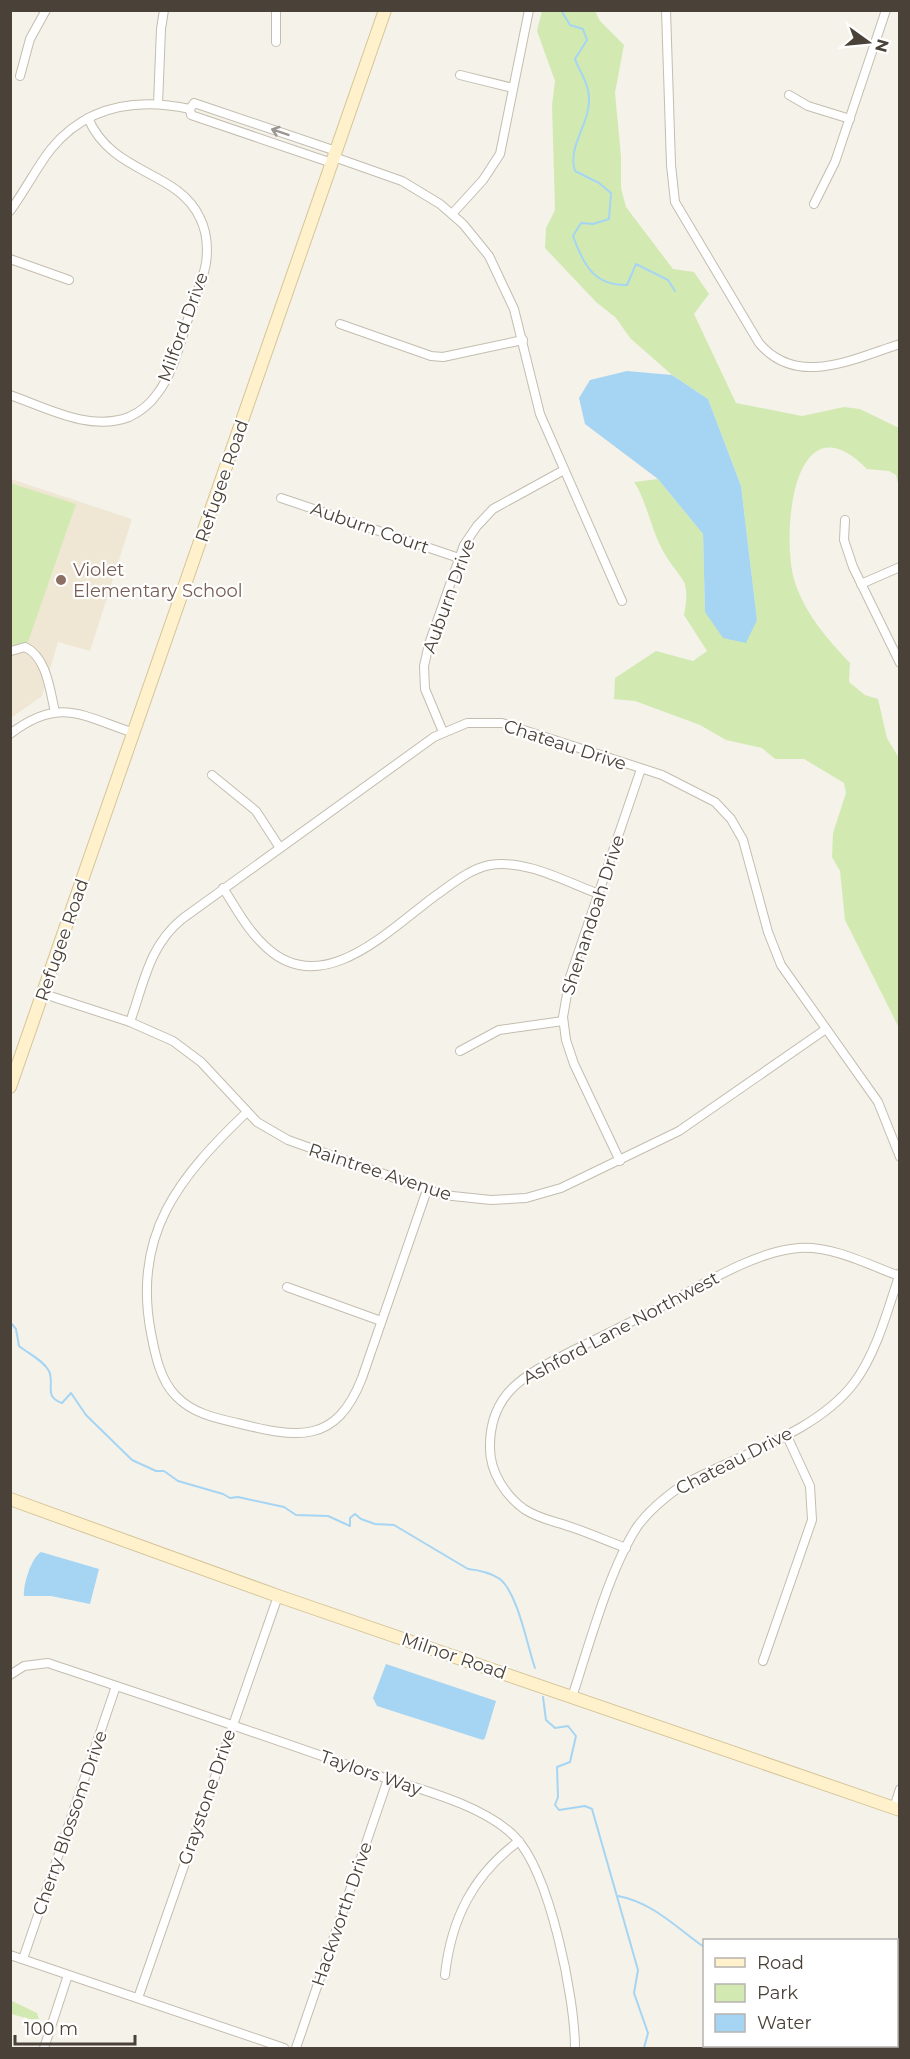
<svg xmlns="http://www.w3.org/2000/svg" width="910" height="2059" font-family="Montserrat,sans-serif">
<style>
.education{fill:#efe7d4}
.green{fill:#d2eab2}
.water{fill:#a6d5f3}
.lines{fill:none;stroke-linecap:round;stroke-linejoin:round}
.stream{stroke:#a6d5f3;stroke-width:2}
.minor-casing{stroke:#c4bdaf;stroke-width:10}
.secondary-casing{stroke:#d6c599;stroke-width:14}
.minor{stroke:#fff;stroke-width:8}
.secondary{stroke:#fff1cb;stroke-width:12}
.oneway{stroke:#9b9792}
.education-dot{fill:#8d6e63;stroke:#fff;stroke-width:2}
.labels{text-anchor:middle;stroke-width:4.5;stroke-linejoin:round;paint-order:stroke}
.street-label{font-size:18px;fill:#4a4238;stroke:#fff}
.education-label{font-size:18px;fill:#785e54;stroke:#fff;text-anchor:start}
</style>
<rect width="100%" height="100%" fill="#f5f2ea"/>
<polygon class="education" points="11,479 132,519 90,651 58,642 42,696 11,718"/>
<g class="green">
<path d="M542 11H595L600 21 624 45 615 93 621 156V188L626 207 673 269 694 272 709 294 694 314 736 403 802 416 844 407 860 409 899 428V488L896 475 889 471 867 469C794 395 781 532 794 579 803 611 827 639 850 663L849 682 865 695 878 699 887 738 899 758V1028L845 920 840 871 832 857 833 833 846 793 844 783 804 759H775L762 748 726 740 700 725 635 701 614 699 615 678 656 651 693 661 707 651 684 615C686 605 688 591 684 582 679 573 666 559 661 547 651 528 645 497 634 482L658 479 703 534 705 612 757 620 741 486 708 399 672 375 630 338 616 318 596 302 545 248 546 228 555 210 552 105 555 81 537 31Z"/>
<polygon points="10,483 76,504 28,642 11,646"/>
<polygon points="10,2000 37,2013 39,2019 29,2019 11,2014"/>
</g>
<g class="water">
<polygon points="627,371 672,375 708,399 741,486 757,620 746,643 723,638 705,612 703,534 658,479 585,424 579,398 590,380"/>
<path d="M41 1552 99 1569 90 1604 51 1596H24C23 1585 31 1558 41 1552Z"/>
<polygon points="386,1664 496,1701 485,1738 483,1740 377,1706 373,1698"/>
</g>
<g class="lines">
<g class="stream">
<path d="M561 10 570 25 583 29 587 40 575 59C580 73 589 83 589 99 590 123 567 147 575 171L599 183 611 193 609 219 593 224 581 223 573 236C583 264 594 286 627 285L636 264 668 280 675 291"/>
<path d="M10 1322 16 1329 19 1346C29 1354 43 1360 49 1371 55 1384 43 1397 62 1403L71 1393 86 1415 132 1460 156 1471H164L178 1481 223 1494 230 1498 238 1497 284 1507 296 1515 328 1516 350 1526V1518L355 1514 361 1519 375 1524 394 1525 468 1569C478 1570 491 1573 500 1579 518 1594 527 1645 535 1668"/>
<polyline points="543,1697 546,1720 555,1728 568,1726 576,1736 570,1762 557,1767 558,1797 555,1805 559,1810 585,1806 592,1809 638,1970 634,1993 648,2033 644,2048"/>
<path d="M618 1896C652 1902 677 1928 704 1947"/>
<polyline points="874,2046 876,2048"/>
</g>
<g class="minor-casing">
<g id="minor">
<polyline points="276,10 276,42"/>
<path d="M666 10 671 165 675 202 759 343C797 388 853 359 900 344"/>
<polyline points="460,75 513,88"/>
<polyline points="20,76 30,39 46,10"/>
<polyline points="789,95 808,106 850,119"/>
<polyline points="158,104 161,29 164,10"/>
<polyline points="334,157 402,181 440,204 463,224 489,256 514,309 540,414 622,601"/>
<polyline points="332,163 191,115 190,109 194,103 336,151"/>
<polyline points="814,204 835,162 886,10"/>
<path d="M10 211C25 191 36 168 51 149 87 105 138 98 190 109"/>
<polyline points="452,214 483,180 500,154 529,10"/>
<polyline points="10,259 69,280"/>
<polyline points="340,324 431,356 443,357 523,340"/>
<path d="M10 395C47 408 90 432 129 417 140 412 150 404 157 394 175 371 181 338 191 310 196 295 203 280 206 263 208 248 207 232 200 218 178 170 112 175 88 118"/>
<polyline points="281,498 459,558"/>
<polyline points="845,520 844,540 853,567 900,663"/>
<polyline points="861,584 900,567"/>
<path d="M11 651 25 647C47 657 50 691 55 712"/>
<polyline points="443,732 425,689 424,666 429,644 464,545 477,526 493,509 564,470"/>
<path d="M10 734C60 696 82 716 134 733"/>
<polyline points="212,775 256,811 280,848"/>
<path d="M223 888C236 908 248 931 266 947 322 1000 389 930 435 896 451 885 469 869 490 865 526 859 566 882 599 894"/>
<polyline points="44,994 130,1022 173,1041 201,1062 257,1122 288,1140 443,1195 491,1200 526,1198 561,1188 679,1131 826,1029"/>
<path d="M130 1022C144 983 149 946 182 919L434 737 467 723H502L662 775 715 802 731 819 743 840 768 932 781 965 878 1102 900 1157"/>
<polyline points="460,1051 499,1030 563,1021"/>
<path d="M247 1112C179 1177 132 1234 151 1333 155 1354 160 1380 176 1396 192 1413 215 1418 237 1423 297 1438 336 1445 362 1378L427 1190"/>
<polyline points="620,1161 574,1064 566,1040 563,1017 570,977 641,769"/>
<polyline points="287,1287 381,1321"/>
<path d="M626 1548C607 1541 589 1533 571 1527 554 1521 539 1519 524 1509 505 1495 490 1472 490 1448 489 1389 531 1372 576 1349 599 1338 622 1326 645 1315 688 1294 751 1251 799 1248 833 1246 867 1264 899 1276"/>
<polyline points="763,1661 812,1520 810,1486 786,1434"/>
<path d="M10 1675 24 1666 48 1663C155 1699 261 1734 367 1772 411 1787 482 1803 515 1837 550 1873 575 1998 575 2048"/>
<path d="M572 1697C589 1646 609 1570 637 1527 649 1510 664 1498 681 1486 736 1455 815 1434 854 1383 877 1352 888 1309 900 1273"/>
<polyline points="894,1808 900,1789"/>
<polyline points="10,1955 284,2048"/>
<polyline points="23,1959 116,1686"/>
<path d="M445 1975C451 1919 473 1875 519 1841"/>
<polyline points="138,1998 278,1596"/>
<polyline points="44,2048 68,1975"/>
<polyline points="296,2048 388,1779"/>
</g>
</g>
<g class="secondary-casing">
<g id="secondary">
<polyline points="10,1087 385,10"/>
<polyline points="10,1499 278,1596 900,1810"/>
</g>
</g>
<use href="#minor" class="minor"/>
<use href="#secondary" class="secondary"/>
</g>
<defs><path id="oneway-shaft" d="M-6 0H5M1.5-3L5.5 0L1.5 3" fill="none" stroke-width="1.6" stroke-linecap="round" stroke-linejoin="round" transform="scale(1.5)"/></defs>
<use class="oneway" href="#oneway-shaft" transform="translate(280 132) rotate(-161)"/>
<circle class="education-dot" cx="61" cy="580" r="6"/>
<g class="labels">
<g class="street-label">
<text transform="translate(183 327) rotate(-70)" y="6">Milford Drive</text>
<text transform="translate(222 481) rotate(-71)" y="6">Refugee Road</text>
<text transform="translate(370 528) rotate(19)" y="6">Auburn Court</text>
<text transform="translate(449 596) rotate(-70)" y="6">Auburn Drive</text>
<text transform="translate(565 745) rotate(18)" y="6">Chateau Drive</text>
<text transform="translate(593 915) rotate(-72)" y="6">Shenandoah Drive</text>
<text transform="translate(62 940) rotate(-71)" y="6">Refugee Road</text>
<text transform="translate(380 1172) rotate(18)" y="6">Raintree Avenue</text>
<text transform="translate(621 1328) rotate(-28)" y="6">Ashford Lane Northwest</text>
<text transform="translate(734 1461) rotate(-27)" y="6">Chateau Drive</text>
<text transform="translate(454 1656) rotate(19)" y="6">Milnor Road</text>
<text transform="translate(371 1773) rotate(19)" y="6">Taylors Way</text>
<text transform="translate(207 1797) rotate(-71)" y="6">Graystone Drive</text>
<text transform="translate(70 1823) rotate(-71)" y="6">Cherry Blossom Drive</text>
<text transform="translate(342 1914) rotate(-71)" y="6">Hackworth Drive</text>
</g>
<g class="education-label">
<text x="73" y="576">Violet<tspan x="73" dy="21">Elementary School</tspan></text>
</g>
</g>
<rect width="910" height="2059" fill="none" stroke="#4a4238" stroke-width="24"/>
<rect x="703" y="1939" width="195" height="108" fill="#ffffff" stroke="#b7b3af" stroke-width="1.5"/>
<rect x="715" y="1958" width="30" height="9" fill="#fff1cb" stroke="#b7b3af" stroke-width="1.5"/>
<text x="757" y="1969" font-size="18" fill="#4a4238">Road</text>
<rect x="715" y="1984" width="30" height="18" fill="#d2eab2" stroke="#b7b3af" stroke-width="1.5"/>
<text x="757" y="1999" font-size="18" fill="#4a4238">Park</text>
<rect x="715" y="2014" width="30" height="18" fill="#a6d5f3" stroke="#b7b3af" stroke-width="1.5"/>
<text x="757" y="2029" font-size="18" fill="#4a4238">Water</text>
<g transform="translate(868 42) rotate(105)" stroke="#ffffff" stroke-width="4.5" paint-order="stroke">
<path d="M0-4.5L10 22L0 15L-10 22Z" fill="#4a4238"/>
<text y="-9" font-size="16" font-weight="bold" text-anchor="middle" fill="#4a4238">N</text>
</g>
<path d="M15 2035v9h120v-9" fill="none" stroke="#4a4238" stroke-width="3"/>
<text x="24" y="2035" font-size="18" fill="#4a4238" stroke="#ffffff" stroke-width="4.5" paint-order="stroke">100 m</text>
</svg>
